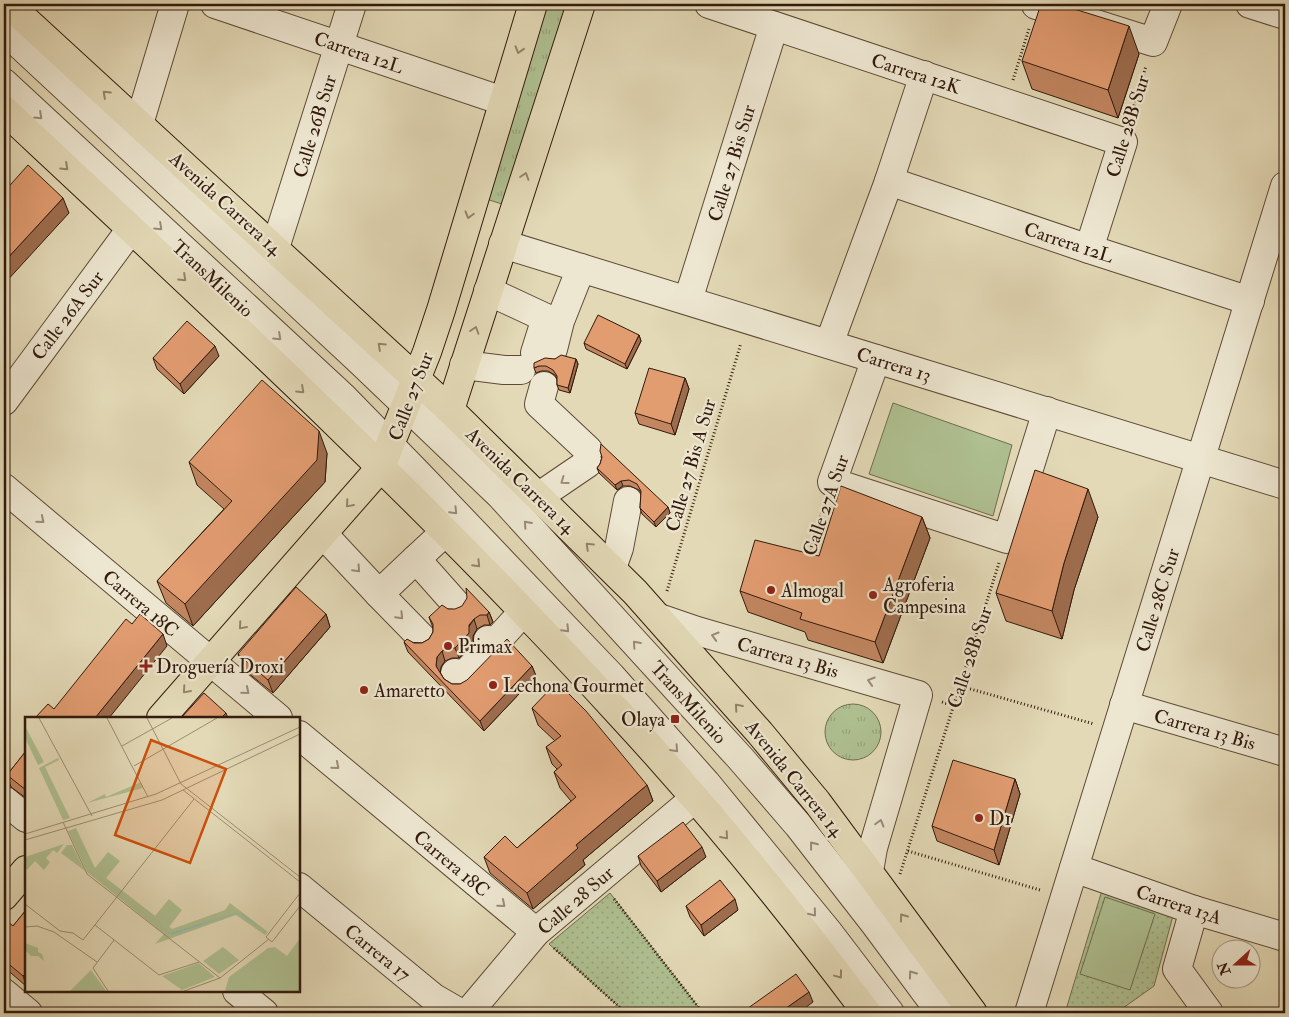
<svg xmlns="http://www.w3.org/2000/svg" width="1289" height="1017" font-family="'IM FELL Double Pica',serif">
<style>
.grass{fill:url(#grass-tufts);stroke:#706d4f}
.park{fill:url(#park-dots);stroke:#706d4f}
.pitch{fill:#afc091;stroke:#706d4f}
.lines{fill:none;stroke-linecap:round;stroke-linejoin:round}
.minor-casing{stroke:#5e4a37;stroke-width:30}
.major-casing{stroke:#321a0d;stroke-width:30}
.path{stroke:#321a0d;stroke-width:3;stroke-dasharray:1 2.5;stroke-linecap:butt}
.minor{stroke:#ede6d0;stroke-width:28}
.major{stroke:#e3d9b6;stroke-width:28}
.wall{fill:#c28660;stroke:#321a0d}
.shaded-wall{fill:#9e6d4e;stroke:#321a0d}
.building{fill:#e19c70;stroke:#321a0d}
.oneway{stroke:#93836a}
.oneway2{stroke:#998a78}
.poi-dot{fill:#8f2418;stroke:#ede6d0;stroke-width:2}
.labels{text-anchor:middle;stroke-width:4.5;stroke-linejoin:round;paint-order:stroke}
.street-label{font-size:19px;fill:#321a0d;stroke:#ede6d0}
.poi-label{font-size:19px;fill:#321a0d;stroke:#ede6d0;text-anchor:start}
.inset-road{fill:none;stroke:#9c8d72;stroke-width:1}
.view{fill:#cd500c;fill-opacity:0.15;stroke:#cd500c;stroke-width:2.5}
.inset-edge{fill:none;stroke:#321a0d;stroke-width:2.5}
</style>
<defs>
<pattern id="grass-tufts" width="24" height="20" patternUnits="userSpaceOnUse" patternTransform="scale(1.25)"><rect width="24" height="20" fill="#afc091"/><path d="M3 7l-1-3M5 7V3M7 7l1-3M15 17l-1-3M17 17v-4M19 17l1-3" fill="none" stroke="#97a47c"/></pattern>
<pattern id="park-dots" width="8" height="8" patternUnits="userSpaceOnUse" patternTransform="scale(1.25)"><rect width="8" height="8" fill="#afc091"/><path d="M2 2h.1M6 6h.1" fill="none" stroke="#97a47c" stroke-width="1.8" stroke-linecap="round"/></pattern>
</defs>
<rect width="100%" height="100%" fill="#e3d9b6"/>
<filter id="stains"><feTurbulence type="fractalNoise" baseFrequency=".004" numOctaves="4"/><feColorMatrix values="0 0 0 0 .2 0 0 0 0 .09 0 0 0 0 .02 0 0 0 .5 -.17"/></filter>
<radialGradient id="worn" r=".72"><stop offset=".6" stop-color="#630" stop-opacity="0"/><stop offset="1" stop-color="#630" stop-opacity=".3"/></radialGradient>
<g class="grass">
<polygon points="543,4 566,4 505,205 483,198"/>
<circle cx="853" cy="732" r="28"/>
</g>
<g class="park">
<polygon points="1103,887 1174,912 1154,986 1116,1013 1065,1013"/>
<polygon points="610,893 703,1013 626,1013 549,944"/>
</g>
<g class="pitch">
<polygon points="893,403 1012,445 993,516 869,474"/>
<polygon points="1105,897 1155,914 1130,990 1080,974"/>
</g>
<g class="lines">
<g class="minor-casing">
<g id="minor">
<polyline points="215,4 503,101"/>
<polyline points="709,4 1123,142 1089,249"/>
<polyline points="1037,4 1036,5 1153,42 1168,4"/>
<polyline points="1250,4 1285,15"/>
<polyline points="4,30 359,360 501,496 741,759 798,825 875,924 941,1013"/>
<polyline points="4,83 343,397 420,476 611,676 706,783 829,933 890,1013"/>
<polyline points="139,124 175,4"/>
<polyline points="889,181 1089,249 1250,301"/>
<polyline points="503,244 1285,485"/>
<polyline points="275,248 352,4"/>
<polyline points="488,291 546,318 535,353"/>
<polyline points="688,300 774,26"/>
<polyline points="829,344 889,181 924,75"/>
<polyline points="553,349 560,321 581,268"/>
<polyline points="876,359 832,482 1007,539 1047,411"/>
<polyline points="464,365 504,370 521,370"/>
<polyline points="544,386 539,404 588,450"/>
<polyline points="4,401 131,229"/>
<polyline points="4,488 278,718"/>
<polyline points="538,497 588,463"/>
<polyline points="445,532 416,559 456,604"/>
<polyline points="323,534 379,594 416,559"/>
<polyline points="612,568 619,548 628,501"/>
<polyline points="379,594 422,638"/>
<polyline points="659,618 697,631 918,695 873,848 869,871"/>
<polyline points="488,640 493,645 523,612"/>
<polyline points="455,673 460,679 493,645"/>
<polyline points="1124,705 1285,752"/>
<polyline points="299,735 536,932"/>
<polyline points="4,800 26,818"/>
<polyline points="1074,868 1194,910 1285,937"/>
<polyline points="299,887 434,998 460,1013"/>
<polyline points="1194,910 1177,969 1209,1013"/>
<polyline points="237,991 264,1013"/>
<polyline points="4,993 28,1013"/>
<polyline points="468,1013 536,932 694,799"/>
<polyline points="1029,1013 1285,186"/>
</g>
</g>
<g class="major-casing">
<g id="major">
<polyline points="8,4 450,410 635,592 760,733 817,802 973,1013"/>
<path d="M4 110C214 306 425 501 619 713 707 808 789 909 867 1013"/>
<polyline points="450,410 581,4"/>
<polyline points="161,718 381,467 427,352 441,310 533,4"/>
<polyline points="4,896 26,870"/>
</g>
</g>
<g class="path">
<polyline points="1013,80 1029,29"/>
<polyline points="1130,119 1146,66"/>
<polyline points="808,557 824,506"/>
<polyline points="667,591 741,343"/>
<polyline points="960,686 1094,724"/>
<polyline points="942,702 953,706"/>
<polyline points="908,851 1040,890"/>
<polyline points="900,874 999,563"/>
<polyline points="614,899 703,1013"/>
<polyline points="554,948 626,1013"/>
</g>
<use href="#minor" class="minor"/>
<use href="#major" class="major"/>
</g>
<g class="wall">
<polygon points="1139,54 1118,118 1032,89 1022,61"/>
<polygon points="639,335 641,341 627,369 586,349 584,343"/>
<polygon points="219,356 184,394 157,369 153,358"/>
<polygon points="555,359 576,359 578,364 570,393 559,390 557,385 557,379 555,375 548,371 541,371 536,373 534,368"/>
<polygon points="685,378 689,389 675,435 639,424 635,413"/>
<polygon points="327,453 325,482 193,626 166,603 157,581 224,509 197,485 189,462"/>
<polygon points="602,457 668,507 670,513 656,527 642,514 640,508 641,493 639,490 630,486 623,486 617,490 599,473 597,468 600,464"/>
<polygon points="922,517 930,538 883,663 808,640 805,632 748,612 740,591 819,556"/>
<polygon points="1098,517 1074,590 1062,639 1006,621 996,593"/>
<polygon points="448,609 489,612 493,622 490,625 484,625 477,629 473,636 473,643 459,658 452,658 445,661 441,667 440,672 444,679 452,684 460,684 532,666 536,676 484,731 408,652 404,642 422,643 429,639 433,632 433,628 429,617"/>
<polygon points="326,614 330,627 273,693 242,668 238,654"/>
<polygon points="532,708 647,785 653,801 583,860 585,865 533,909 490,873 484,857 517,848 571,801 560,788 554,772 557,769 552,764 546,747 555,741 538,725"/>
<polygon points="26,751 26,798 11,787 7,775"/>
<polygon points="1015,779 1020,794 999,865 937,841 932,826"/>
<polygon points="638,856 706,857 661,892 641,866"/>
<polygon points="686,906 738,910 704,936 690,917"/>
<polygon points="26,910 26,986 4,967 4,923 13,926"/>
</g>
<g class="shaded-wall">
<polygon points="1129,26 1139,54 1118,118 1108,90"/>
<polygon points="63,198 69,213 4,284 4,262"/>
<polygon points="639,335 641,341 627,369 625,364"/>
<polygon points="215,346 219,356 184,394 180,384"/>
<polygon points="576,359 578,364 570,393 568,388"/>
<polygon points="685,378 689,389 675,435 671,424"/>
<polygon points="319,431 327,453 325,482 193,626 185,604"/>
<polygon points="621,481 623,486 617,490 615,485"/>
<polygon points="1088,489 1098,517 1074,590 1062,639 1052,611 1064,563"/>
<polygon points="668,507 670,513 656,527 654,522"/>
<polygon points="922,517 930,538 883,663 875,642"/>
<polygon points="489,612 493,622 490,625 487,615"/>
<polygon points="326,614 330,627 273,693 268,680"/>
<polygon points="474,619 477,629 473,636 473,643 459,658 455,648"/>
<polygon points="163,634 167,646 109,718 95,718"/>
<polygon points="442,651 445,661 441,667 440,676 436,666 437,657"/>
<polygon points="532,666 536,676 484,731 480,721"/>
<polygon points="226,713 228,718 221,718"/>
<polygon points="1015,779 1020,794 999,865 994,850"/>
<polygon points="647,785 653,801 583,860 585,865 533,909 527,893 576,845"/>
<polygon points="4,815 7,822 5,848 4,850"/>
<polygon points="702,847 706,857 661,892 657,881"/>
<polygon points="735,899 738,910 704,936 701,925"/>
<polygon points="26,973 26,984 23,976"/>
<polygon points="809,992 813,1002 798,1013 779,1013"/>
</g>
<g class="building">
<polygon points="1041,4 1058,4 1129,26 1108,90 1022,61"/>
<polygon points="28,165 63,198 4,262 4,192"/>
<polygon points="598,315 639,335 625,364 584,343"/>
<polygon points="187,321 215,346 180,384 153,358"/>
<polygon points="561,355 576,359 568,388 557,385 557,376 553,370 546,366 539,366 534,368 534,363 545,358 555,359"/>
<polygon points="649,368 685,378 671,424 635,413"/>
<polygon points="262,380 319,431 317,460 185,604 157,581 232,501 189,462"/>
<polygon points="601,444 668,507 654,522 640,508 641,491 637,484 629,480 621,481 615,485 597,468 600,464 602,457 600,451"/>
<polygon points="1035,470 1088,489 1064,563 1052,611 996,593"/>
<polygon points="841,486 922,517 875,642 800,619 802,613 740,591 755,540 819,556"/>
<polygon points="296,587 326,614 268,680 238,654"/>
<polygon points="466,588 489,612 487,615 480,615 474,619 469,625 469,633 455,648 448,648 442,651 437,657 436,666 444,679 452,684 460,684 467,680 507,639 532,666 480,721 404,642 407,639 414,643 422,643 429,639 433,632 433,624 429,617 442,605 448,609 455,609 462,606 467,598"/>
<polygon points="140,614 163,634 95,718 35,718 48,704 54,709 126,619 132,624"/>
<polygon points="557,682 586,711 647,785 576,845 578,848 527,893 484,857 505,836 517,848 576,797 554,772 562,765 546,747 561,736 532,708"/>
<polygon points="204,693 226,713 221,718 181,718"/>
<polygon points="26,751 26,790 7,775"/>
<polygon points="953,760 1015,779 994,850 932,826"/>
<polygon points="683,822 702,847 657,881 638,856"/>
<polygon points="720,880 735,899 701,925 686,906"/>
<polygon points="26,910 26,973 23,976 4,960 4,923 6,920 13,926"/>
<polygon points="796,974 809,992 779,1013 745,1013 744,1011"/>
</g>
<defs><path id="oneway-chevron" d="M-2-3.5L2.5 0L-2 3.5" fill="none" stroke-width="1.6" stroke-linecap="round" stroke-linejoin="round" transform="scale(1.25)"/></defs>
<g class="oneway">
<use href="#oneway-chevron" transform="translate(519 50) rotate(107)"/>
<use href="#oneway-chevron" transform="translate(106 94) rotate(-137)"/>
<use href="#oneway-chevron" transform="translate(65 167) rotate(43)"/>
<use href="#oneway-chevron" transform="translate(525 176) rotate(-72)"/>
<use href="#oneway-chevron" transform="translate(469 215) rotate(106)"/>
<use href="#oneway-chevron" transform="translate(183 278) rotate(43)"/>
<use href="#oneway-chevron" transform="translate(475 330) rotate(-72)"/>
<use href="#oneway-chevron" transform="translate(381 346) rotate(-137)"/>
<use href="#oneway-chevron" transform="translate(301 390) rotate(43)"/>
<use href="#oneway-chevron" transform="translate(349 504) rotate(131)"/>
<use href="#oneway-chevron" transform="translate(589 546) rotate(-136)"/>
<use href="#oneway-chevron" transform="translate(477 564) rotate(46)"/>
<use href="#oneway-chevron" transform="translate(242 626) rotate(131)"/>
<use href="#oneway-chevron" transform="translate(186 690) rotate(131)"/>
<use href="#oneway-chevron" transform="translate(738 707) rotate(-131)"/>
<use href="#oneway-chevron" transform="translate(725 836) rotate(49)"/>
<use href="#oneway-chevron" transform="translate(903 917) rotate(-126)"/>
<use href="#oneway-chevron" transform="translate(839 975) rotate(53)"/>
</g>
<g class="oneway2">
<use href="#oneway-chevron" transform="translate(39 116) rotate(43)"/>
<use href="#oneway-chevron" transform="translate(159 227) rotate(43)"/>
<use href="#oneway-chevron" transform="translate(278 337) rotate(43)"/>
<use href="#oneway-chevron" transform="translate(564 481) rotate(144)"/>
<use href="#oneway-chevron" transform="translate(454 511) rotate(46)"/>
<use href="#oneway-chevron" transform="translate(41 520) rotate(40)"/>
<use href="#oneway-chevron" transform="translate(527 524) rotate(-132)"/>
<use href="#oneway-chevron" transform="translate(357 569) rotate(47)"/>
<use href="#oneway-chevron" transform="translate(400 616) rotate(46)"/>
<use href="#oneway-chevron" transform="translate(566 629) rotate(46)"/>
<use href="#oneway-chevron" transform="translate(715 636) rotate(-164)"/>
<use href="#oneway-chevron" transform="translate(636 644) rotate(-132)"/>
<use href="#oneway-chevron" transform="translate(871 681) rotate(-163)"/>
<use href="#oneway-chevron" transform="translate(246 691) rotate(40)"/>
<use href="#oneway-chevron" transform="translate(675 749) rotate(48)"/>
<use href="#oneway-chevron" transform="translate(336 766) rotate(40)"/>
<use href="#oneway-chevron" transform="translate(880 823) rotate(-74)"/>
<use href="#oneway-chevron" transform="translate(813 845) rotate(-128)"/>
<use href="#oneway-chevron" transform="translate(502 904) rotate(40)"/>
<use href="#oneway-chevron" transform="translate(813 913) rotate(51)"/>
<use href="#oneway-chevron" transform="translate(912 974) rotate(-126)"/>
</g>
<g class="poi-dot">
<circle cx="771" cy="590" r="5"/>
<circle cx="873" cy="595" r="5"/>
<circle cx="448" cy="646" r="5"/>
<path d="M143.5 658.5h5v5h5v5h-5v5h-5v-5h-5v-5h5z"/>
<circle cx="493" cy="685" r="5"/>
<circle cx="364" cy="690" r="5"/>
<rect x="670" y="714" width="10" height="10" rx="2.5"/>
<circle cx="979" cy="818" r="5"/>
</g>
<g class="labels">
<g class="street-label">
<text transform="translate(359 52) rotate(19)" y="7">Carrera 12L</text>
<text transform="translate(916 73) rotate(18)" y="7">Carrera 12K</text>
<text transform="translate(314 126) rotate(-73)" y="7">Calle 26B Sur</text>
<text transform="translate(1127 126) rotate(-73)" y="7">Calle 28B Sur</text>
<text transform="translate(731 163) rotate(-73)" y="7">Calle 27 Bis Sur</text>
<text transform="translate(226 203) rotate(42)" y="7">Avenida Carrera 14</text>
<text transform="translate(1069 242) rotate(18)" y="7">Carrera 12L</text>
<text transform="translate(213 278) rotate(43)" y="7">TransMilenio</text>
<text transform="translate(67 315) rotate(-53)" y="7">Calle 26A Sur</text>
<text transform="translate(894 364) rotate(17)" y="7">Carrera 13</text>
<text transform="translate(410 396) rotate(-69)" y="7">Calle 27 Sur</text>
<text transform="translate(690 465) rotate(-74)" y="7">Calle 27 Bis A Sur</text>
<text transform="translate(521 480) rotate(44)" y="7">Avenida Carrera 14</text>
<text transform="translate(825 505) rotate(-71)" y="7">Calle 27A Sur</text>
<text transform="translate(1157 600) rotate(-73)" y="7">Calle 28C Sur</text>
<text transform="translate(141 603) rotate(40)" y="7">Carrera 18C</text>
<text transform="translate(788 657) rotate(16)" y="7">Carrera 13 Bis</text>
<text transform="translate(969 657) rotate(-72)" y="7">Calle 28B Sur</text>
<text transform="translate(689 702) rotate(48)" y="7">TransMilenio</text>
<text transform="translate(1205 729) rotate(16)" y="7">Carrera 13 Bis</text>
<text transform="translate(795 778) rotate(51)" y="7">Avenida Carrera 14</text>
<text transform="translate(452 863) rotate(40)" y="7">Carrera 18C</text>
<text transform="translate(575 900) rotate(-41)" y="7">Calle 28 Sur</text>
<text transform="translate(1179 904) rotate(18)" y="7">Carrera 13A</text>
<text transform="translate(378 952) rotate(39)" y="7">Carrera 17</text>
</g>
<g class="poi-label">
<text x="883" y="591">Agroferia<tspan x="883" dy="22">Campesina</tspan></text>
<text x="781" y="597">Almogal</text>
<text x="458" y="653">Primax</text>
<text x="156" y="673">Droguería Droxi</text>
<text x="503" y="692">Lechona Gourmet</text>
<text x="374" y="697">Amaretto</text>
<text x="665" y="726" text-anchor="end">Olaya</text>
<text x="989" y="825">D1</text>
</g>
</g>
<g transform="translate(25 717)">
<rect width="275" height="275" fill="#e3d9b6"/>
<path d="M0 9 19 45 13 48 0 21ZM33 41 34 43 20 50 45 101 38 103 14 51ZM51 111 70 151 83 135 95 144 81 161 147 212 200 193 205 186 243 215 240 218 211 198 130 227 139 217 62 155 43 114ZM0 226 13 231V235L17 237 19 244 13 239H6L0 233Z" fill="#afc091"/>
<path d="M66 253 81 274H45Z" fill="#afc091"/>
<path d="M116 65 118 71 62 86 80 77 81 80ZM39 127 32 136 28 133 21 141 25 145 19 153 10 144 2 153 0 151V140ZM42 128H47L60 154 36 136ZM144 182 157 193 144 210 130 199ZM275 221V274H200L204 260 243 231 250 230 262 239ZM198 230 214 243 194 257 178 244ZM174 246 190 260 157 273 137 259Z" fill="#afc091"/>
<path d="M213 265a8 8 0 1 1 16 0a8 8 0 1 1-16 0Z" fill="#afc091"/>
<path d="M96 178 145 216 210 196 219 198 237 212 216 198 209 197 147 218Z" fill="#95bab0"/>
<path class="inset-road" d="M14 1 67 99M82 1 123 80M122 1 156 67 275 160M97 29 147 1M109 49 192 1M158 73 275 165M38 105 62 157 195 261M0 117 131 77 275 10M0 123 137 83 275 17M275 176 241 220 247 225 275 189M0 187 35 214 48 216 58 223 169 82M70 208 134 258 174 245M0 210 12 209 29 215 72 245M83 274 68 251 89 223M159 274 195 261 244 222"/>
<path class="view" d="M126 23 201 52 165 146 90 118Z"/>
<rect width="275" height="275" class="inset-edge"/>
</g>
<rect width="1289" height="1017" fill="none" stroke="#e3d9b6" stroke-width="20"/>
<rect x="5" y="5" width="1279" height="1007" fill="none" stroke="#321a0d" stroke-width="2.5"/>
<rect x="10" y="10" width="1269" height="997" fill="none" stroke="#321a0d"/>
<g transform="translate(1236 964) rotate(249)"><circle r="24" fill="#ede6d0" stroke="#a29482"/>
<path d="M0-4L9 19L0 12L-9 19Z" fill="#8f2418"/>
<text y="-8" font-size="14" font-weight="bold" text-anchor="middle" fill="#321a0d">N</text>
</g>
<rect width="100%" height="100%" filter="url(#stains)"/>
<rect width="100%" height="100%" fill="url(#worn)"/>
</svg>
